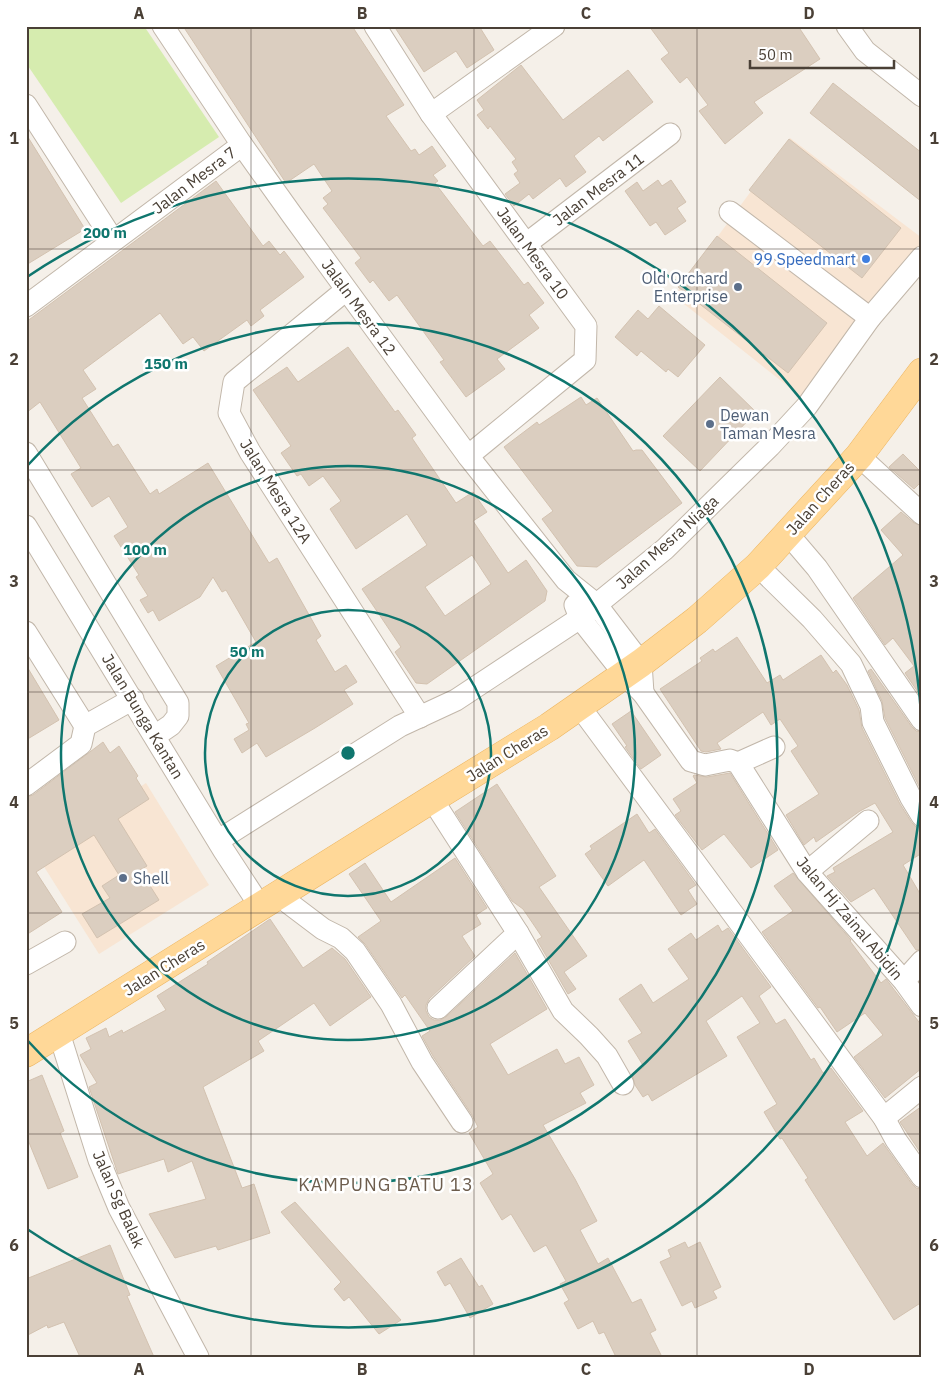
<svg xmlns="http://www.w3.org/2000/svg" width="948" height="1383" font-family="'IBM Plex Sans',sans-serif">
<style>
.commercial{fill:#f8e5d3}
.green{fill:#d6ecaf}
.building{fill:#dbcec0;stroke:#d3c2b0;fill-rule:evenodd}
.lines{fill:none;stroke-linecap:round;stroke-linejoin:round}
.minor-casing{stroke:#c2b7aa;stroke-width:23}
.major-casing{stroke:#ecb560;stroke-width:29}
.minor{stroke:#fff;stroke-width:21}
.major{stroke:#ffd898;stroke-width:28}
.grid{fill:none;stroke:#4a4036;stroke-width:1;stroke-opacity:0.55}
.ring{fill:none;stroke:#0f766e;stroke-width:2.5}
.shop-dot{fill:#3f7fe0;stroke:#fff;stroke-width:2}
.service-dot{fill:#5c6f8a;stroke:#fff;stroke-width:2}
.labels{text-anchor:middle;stroke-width:5;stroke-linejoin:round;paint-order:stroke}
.street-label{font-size:16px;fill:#4a4036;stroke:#fff}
.shop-label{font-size:16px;fill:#366cbe;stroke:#fff;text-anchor:end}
.service-label{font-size:16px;fill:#4e5e75;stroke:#fff;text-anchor:start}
.neighbourhood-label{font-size:18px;letter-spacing:1px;fill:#6d5d4d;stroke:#fff}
.centre{fill:#0f766e;stroke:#fff;stroke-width:2.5}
.ring-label{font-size:15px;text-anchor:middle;font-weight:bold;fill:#0f766e;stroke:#fff;stroke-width:5;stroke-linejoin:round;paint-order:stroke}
.neatline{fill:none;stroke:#4a4036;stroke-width:2}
.grid-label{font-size:16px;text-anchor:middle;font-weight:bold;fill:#4a4036}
</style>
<rect width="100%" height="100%" fill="#f5f0e9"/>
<g class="commercial">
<polygon points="790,138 922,238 922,246 860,320 804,399 674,296"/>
<polygon points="146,783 209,885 99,954 36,854"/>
</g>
<polygon class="green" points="26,26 144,26 219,137 121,203 26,63"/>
<g class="building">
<polygon points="183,26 352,26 404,105 386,116 411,151 415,149 419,155 432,146 446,166 433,175 438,181 435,183 483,246 490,241 524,285 528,282 544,303 529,315 539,328 497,359 505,369 466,397 440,362 444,360 397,295 389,301 373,280 370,283 355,263 361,258 323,208 328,204 323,198 332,191 314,164 286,183"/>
<polygon points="394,26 479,26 494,50 467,68 456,51 424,72"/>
<polygon points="649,26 798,26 820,59 754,102 763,113 725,144 699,111 708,105 687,77 680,83 661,59 669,53"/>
<polygon points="521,65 563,120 628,70 653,102 603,141 599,136 574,156 586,172 566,187 560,178 533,199 529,194 514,206 505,194 520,183 514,174 518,171 512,162 516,159 490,126 488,129 477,115 484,110 477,100"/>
<polygon points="833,83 922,153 922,202 810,113"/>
<polygon points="26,134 85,229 26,265"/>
<polygon points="789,139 901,228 862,278 749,190"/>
<polygon points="658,180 662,186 671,180 686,202 677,208 686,221 665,235 656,222 650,226 625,191 637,182 643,191"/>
<polygon points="216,181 263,246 269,241 280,255 284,251 304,277 260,310 264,316 251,326 247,320 204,351 193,337 183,344 160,313 83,370 96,389 82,398 113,447 118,444 150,494 157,489 159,494 208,463 269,563 277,558 321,636 316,640 335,672 346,665 357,682 344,690 353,704 315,728 266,757 257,743 242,753 234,739 249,730 246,724 249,723 216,666 256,642 226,590 222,592 213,577 200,597 159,621 153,610 148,613 140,600 148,596 136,577 139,575 114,536 128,527 109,496 92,507 71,474 81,468 40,402 26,413 26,322"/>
<polygon points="717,236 827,323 788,373 678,287"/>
<polygon points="659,306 705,345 678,377 668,369 666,372 641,351 637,356 615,337 638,310 648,319"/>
<path d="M348 347 395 412 398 410 416 435 412 438 456 503 473 492 487 512 473 521 508 573 526 560 547 591 545 601 427 684 416 683 395 652 401 647 362 589 427 545 407 514 356 549 330 509 341 501 323 476 309 486 301 474 297 476 281 453 291 446 253 390 287 367 298 382ZM472 555 491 584 445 616 425 587Z"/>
<polygon points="720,377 756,412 700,471 663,436"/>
<polygon points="581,397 586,405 597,398 633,451 636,450 642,450 682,503 597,567 577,566 542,519 553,511 504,447 537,422 539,425"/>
<polygon points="903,454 922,473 922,481 914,489 889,467"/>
<polygon points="901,512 914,523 922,526 922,698 905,673 914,666 893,638 885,645 853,598 903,555 881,530"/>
<polygon points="737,637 767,683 780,675 783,680 821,655 833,673 836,670 847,685 859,710 862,728 900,804 912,823 916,827 922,828 922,853 903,865 922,897 922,949 916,950 874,888 851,902 827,876 835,872 833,868 893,832 875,803 860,811 816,842 814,837 804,845 786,815 819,794 791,751 798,746 780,719 771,725 763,712 717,743 721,749 706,752 701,751 660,689 702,661 700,658 713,649 715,652"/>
<polygon points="26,665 59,720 26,740"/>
<polygon points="871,669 912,727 916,731 922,732 922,792 885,718 882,701 868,671"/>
<polygon points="631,711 661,755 641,769 625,747 627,746 612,724"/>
<polygon points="103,742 110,753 119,746 138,776 136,778 149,799 118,819 147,866 140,870 159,900 97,938 82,914 110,898 102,886 119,875 94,835 36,872 62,912 26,935 26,797 33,795"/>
<polygon points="730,773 778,850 751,868 724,834 702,850 675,815 681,811 673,799 697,783 693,776 694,775 707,777"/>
<polygon points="497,784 556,876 539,887 587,956 564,972 576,989 568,994 537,940 542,937 523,909 512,901 455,812"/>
<polygon points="637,814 649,833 655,829 696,885 688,890 697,904 681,915 644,860 608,886 585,854 592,849 590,846"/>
<polygon points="455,858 487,908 476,915 481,924 462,936 475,956 429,999 426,1005 426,1011 429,1017 434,1020 440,1020 446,1017 515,953 547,1009 490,1044 508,1075 557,1049 565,1064 579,1057 594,1085 580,1093 586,1103 543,1125 575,1179 597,1221 580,1230 598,1264 608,1258 632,1303 641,1299 656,1330 650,1333 662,1357 616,1357 604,1332 599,1334 593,1321 578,1329 564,1303 569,1300 560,1284 566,1281 546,1245 534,1252 511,1214 502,1220 480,1183 493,1174 469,1133 478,1127 472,1115 433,1056 422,1036 430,1031 405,995 402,998 365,944 358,937 381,921 349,874 365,863 391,902"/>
<polygon points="793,873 851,940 850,941 881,983 886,979 922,1026 922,1068 885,1098 854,1057 883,1035 865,1013 837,1032 820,1007 818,1008 762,932 793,911 774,886"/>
<polygon points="270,919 303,968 332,948 345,959 371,997 330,1026 314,1003 258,1041 264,1051 203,1087 242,1188 254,1184 270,1233 218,1250 216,1246 175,1258 149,1214 206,1199 192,1161 168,1172 164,1159 118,1174 89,1087 97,1083 80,1055 91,1049 86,1038 106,1028 109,1037 122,1030 123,1033 166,1010 157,996 208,964 207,962"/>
<polygon points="718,925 722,932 728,928 771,987 759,996 776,1024 785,1019 811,1060 814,1058 823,1073 831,1068 863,1111 845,1122 867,1156 883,1143 912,1184 916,1188 922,1189 922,1302 894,1320 805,1180 808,1178 782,1138 780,1139 764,1112 777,1104 737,1037 760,1023 742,996 706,1021 727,1056 652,1101 648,1094 643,1097 635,1085 632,1074 644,1067 628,1041 642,1033 619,999 641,984 653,1003 689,979 668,949 691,933 696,940"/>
<polygon points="42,1075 64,1131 60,1133 78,1177 48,1189 26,1135 26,1082"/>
<polygon points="922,1106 922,1155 900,1122"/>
<polygon points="295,1202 401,1320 379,1334 349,1297 344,1301 334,1289 341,1282 281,1212"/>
<polygon points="685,1242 688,1248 700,1242 721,1287 713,1291 717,1298 695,1308 692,1301 682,1306 660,1262 671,1257 668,1250"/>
<polygon points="110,1245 130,1295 127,1296 154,1357 80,1357 64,1322 48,1328 47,1325 26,1336 26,1279"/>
<polygon points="461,1258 479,1287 482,1285 493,1304 470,1318 450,1283 445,1286 437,1272"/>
</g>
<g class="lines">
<g class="minor-casing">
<g id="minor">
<polyline points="163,26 242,145 292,215 468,456 566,580 596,604 641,663 643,693"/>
<polyline points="375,26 431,114 586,326 585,360 468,456"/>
<polyline points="847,26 865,51 922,96"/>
<polyline points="26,105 113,240"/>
<polyline points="431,114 554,26"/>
<polyline points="730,212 870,318"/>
<polyline points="526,244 670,134"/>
<polyline points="346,290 234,382 229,413 250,452 420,717"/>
<polyline points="26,306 242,145"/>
<polyline points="26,453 178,703 178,716 171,725 155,736"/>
<polyline points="859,456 922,514"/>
<polyline points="26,526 224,851 260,906"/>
<polyline points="788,534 817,568 922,720"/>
<polyline points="758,566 812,619 851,664 871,706 873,722 911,798 922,816"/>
<polyline points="575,605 580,618 625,675 643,693 691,761 705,765 730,760 738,763 807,872 904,981 922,1006"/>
<polyline points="26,632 85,726"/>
<polyline points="580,707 884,1118 896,1140 922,1177"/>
<polyline points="738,763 774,747"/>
<polyline points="26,785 81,744 85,726 133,699"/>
<polyline points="432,799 518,933 438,1008"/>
<polyline points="219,840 400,726 456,700 580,618 665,549 770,446 807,406 870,318 922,257"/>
<polyline points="807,872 868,821"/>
<polyline points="278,895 323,929 341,938 355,951 391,1004 422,1062 462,1122"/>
<polyline points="518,933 563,1011 589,1036 607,1056 623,1084"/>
<polyline points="26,964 65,942"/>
<polyline points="904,981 922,961"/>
<polyline points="59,1033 99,1160 119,1208 198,1357"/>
<polyline points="884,1118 922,1087"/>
</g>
</g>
<g class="major-casing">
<polyline id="major" points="26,1053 432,799 549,727 641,663 697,620 758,566 859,456 922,372"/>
</g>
<use href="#minor" class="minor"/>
<use href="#major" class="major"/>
</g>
<path class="grid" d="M251 26V1357M474 26V1357M697 26V1357M26 249H922M26 470H922M26 692H922M26 913H922M26 1134H922"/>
<g class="ring">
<circle cx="348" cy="753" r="143"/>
<circle cx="348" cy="753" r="287"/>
<path d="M28 465A430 430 0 1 1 28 1041"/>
<path d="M922 773A574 574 0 0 1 27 1229M27 277A574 574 0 0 1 922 733"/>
</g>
<circle class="shop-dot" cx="866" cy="259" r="5"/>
<g class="service-dot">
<circle cx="738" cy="287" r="5"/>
<circle cx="710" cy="424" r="5"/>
<circle cx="123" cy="878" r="5"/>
</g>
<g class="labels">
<g class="street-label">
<text transform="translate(194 180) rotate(-37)" y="6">Jalan Mesra 7</text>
<text transform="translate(598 189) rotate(-37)" y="6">Jalan Mesra 11</text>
<text transform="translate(533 253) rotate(54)" y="6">Jalan Mesra 10</text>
<text transform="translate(359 307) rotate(54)" y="6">Jalaln Mesra 12</text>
<text transform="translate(276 491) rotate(58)" y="6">Jalan Mesra 12A</text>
<text transform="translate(820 498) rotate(-48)" y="6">Jalan Cheras</text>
<text transform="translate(667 542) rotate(-42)" y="6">Jalan Mesra Niaga</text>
<text transform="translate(143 716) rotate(59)" y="6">Jalan Bunga Kantan</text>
<text transform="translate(507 753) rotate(-32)" y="6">Jalan Cheras</text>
<text transform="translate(850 918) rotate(50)" y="6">Jalan Hj Zainal Abidin</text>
<text transform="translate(164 967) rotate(-32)" y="6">Jalan Cheras</text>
<text transform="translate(119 1199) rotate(66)" y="6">Jalan Sg Balak</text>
</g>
<g class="shop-label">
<text x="856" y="265">99 Speedmart</text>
</g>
<g class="service-label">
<text x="728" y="284" text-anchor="end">Old Orchard<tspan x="728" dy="18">Enterprise</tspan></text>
<text x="720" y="421">Dewan<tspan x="720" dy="18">Taman Mesra</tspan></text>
<text x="133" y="884">Shell</text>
</g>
<g class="neighbourhood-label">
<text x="386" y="1191">KAMPUNG BATU 13</text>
</g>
</g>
<circle cx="348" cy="753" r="8" class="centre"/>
<g class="ring-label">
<text x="105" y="238">200 m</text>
<text x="166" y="369">150 m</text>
<text x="145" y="555">100 m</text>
<text x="247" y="657">50 m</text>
</g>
<rect width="948" height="1383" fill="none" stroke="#ffffff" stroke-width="55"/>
<path d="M750 60v8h144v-8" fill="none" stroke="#4a4036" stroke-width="2.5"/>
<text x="758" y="60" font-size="15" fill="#4a4036" stroke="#ffffff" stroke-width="4" paint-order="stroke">50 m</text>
<rect x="28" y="28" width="892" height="1328" class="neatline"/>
<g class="grid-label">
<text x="139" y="19">A</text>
<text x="362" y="19">B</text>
<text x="586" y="19">C</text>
<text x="809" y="19">D</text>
<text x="14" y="144">1</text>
<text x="934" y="144">1</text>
<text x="14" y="365">2</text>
<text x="934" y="365">2</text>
<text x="14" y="587">3</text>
<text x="934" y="587">3</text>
<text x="14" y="808">4</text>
<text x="934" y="808">4</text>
<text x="14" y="1029">5</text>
<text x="934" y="1029">5</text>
<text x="14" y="1251">6</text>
<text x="934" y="1251">6</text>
<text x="139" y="1375">A</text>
<text x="362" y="1375">B</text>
<text x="586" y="1375">C</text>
<text x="809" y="1375">D</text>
</g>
</svg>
